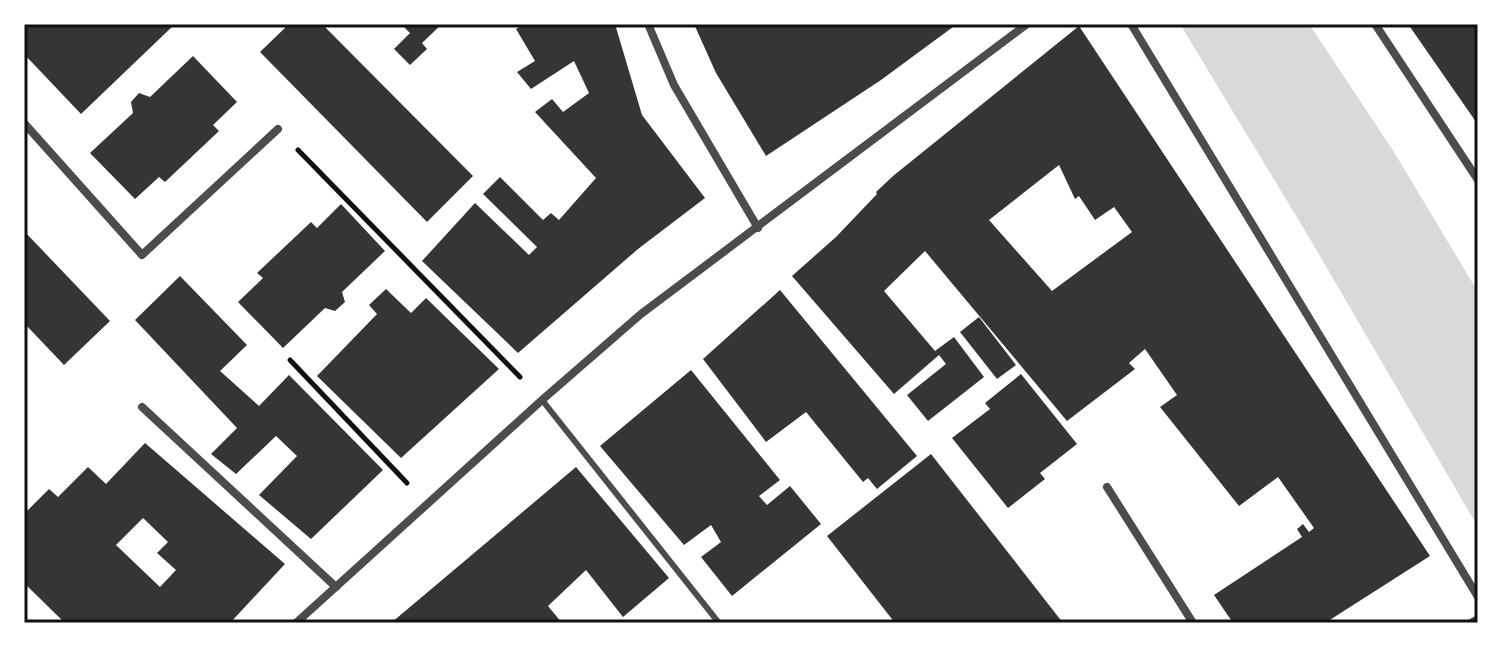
<svg xmlns="http://www.w3.org/2000/svg" width="1502" height="647" font-family="'Roboto Serif',serif">
<style>
.water{fill:#d9d9d9}
.building{fill:#353535;fill-rule:evenodd}
.lines{fill:none;stroke-linecap:round;stroke-linejoin:round}
.path{stroke:#111;stroke-width:5}
.service{stroke:#4c4c4c;stroke-width:6}
.minor{stroke:#4c4c4c;stroke-width:8}
.neatline{fill:none;stroke:#111;stroke-width:3}
</style>
<rect width="100%" height="100%" fill="#fff"/>
<polygon class="water" points="1180,24 1309,24 1394,152 1478,292 1478,527 1310,239"/>
<g class="building">
<polygon points="24,24 175,24 81,114 24,54"/>
<polygon points="289,24 322,24 473,176 427,222 260,52"/>
<polygon points="406,24 442,24 422,43 427,49 410,65 394,49 410,33 403,26"/>
<polygon points="524,24 615,24 642,115 705,198 638,249 518,353 422,261 475,203 529,255 537,247 483,194 500,177 543,220 551,213 559,220 596,178 535,112 552,99 563,112 589,93 574,61 531,89 517,72 535,61 516,29"/>
<polygon points="694,24 957,24 881,80 766,156 716,73"/>
<polygon points="1408,24 1478,24 1478,126 1474,119"/>
<path d="M1079 26 1430 556 1325 623H1233L1214 595 1302 537 1297 529 1303 524 1309 532 1314 528 1278 477 1239 506 1160 407 1177 395 1145 349 1129 363 1135 369 1067 421 925 251 884 291 935 351 954 337 984 377 928 421 907 395 946 364 939 355 894 394 792 276 836 237 877 194 876 192 893 176ZM1059 165 1075 199 1079 196 1095 220 1114 207 1132 232 1052 291 989 220Z"/>
<polygon points="193,56 237,102 213,125 219,131 165,182 159,177 135,199 90,153 133,113 131,102 139,93 150,97"/>
<polygon points="341,204 385,251 342,292 345,302 335,311 325,308 283,348 238,302 263,278 257,273 311,222 317,228"/>
<polygon points="24,231 110,321 64,365 24,323"/>
<polygon points="180,276 247,345 220,371 259,406 289,375 383,470 311,539 259,495 297,456 276,436 236,474 211,454 237,428 135,320"/>
<polygon points="386,289 411,313 426,298 499,369 401,458 317,376 377,314 369,305"/>
<polygon points="780,290 917,456 877,489 868,478 863,482 806,412 766,442 703,359"/>
<polygon points="979,317 1016,365 997,379 960,332"/>
<polygon points="691,370 780,480 759,496 767,505 790,486 821,524 732,596 701,557 721,542 711,525 684,545 600,446"/>
<polygon points="1021,374 1077,444 1040,473 1045,479 1008,508 952,438 990,409 985,403"/>
<path d="M145 443 285 564 230 623H65L24 583V514L49 489 58 497 88 467 106 484ZM143 518 168 542 157 553 176 570 160 587 116 545Z"/>
<polygon points="931,454 1010,555 1063,623 895,623 827,536"/>
<polygon points="576,467 669,578 623,617 586,570 548,606 562,623 391,623"/>
</g>
<g class="lines">
<g class="path">
<polyline points="298,150 520,377"/>
<polyline points="290,360 407,483"/>
</g>
<polyline class="service" points="542,400 719,623"/>
<g class="minor">
<polyline points="648,24 674,85 758,228"/>
<polyline points="1131,24 1478,597"/>
<polyline points="1375,24 1478,180"/>
<polyline points="24,123 142,255 278,129"/>
<polyline points="142,407 336,587"/>
<polyline points="1107,487 1193,623"/>
<polyline points="296,623 542,400 641,314 1027,24"/>
<polyline points="1471,623 1478,619"/>
</g>
</g>
<rect width="1502" height="647" fill="none" stroke="#ffffff" stroke-width="52"/>
<rect x="26" y="26" width="1450" height="595" class="neatline"/>
</svg>
